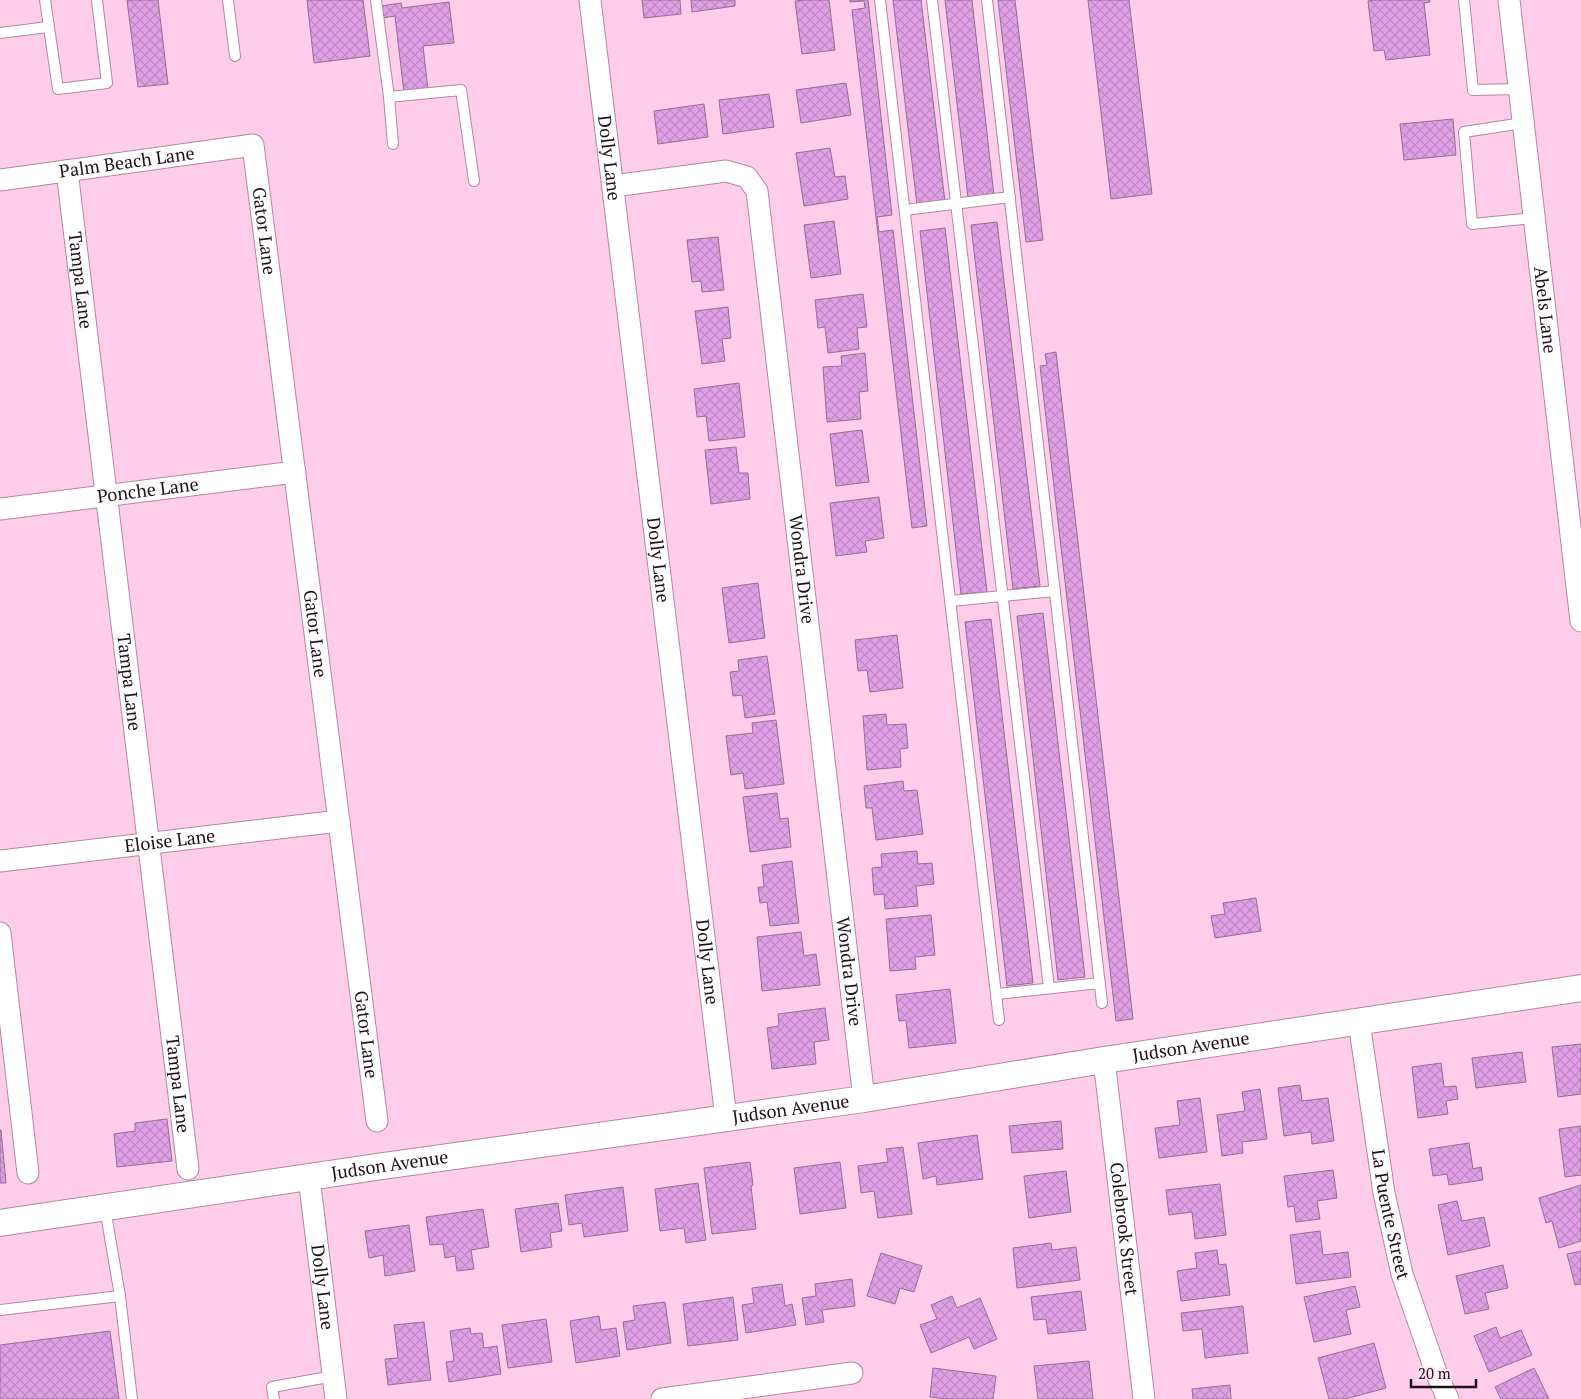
<svg xmlns="http://www.w3.org/2000/svg" width="1581" height="1399" font-family="'PT Serif',serif">
<style>
.building{fill:url(#building-cross-hatch);stroke:#907093}
.lines{fill:none;stroke-linecap:round;stroke-linejoin:round}
.service-casing{stroke:#b487a1;stroke-width:12}
.minor-casing{stroke:#b487a1;stroke-width:23}
.tertiary-casing{stroke:#b487a1;stroke-width:28}
.service{stroke:#fff;stroke-width:10}
.minor{stroke:#fff;stroke-width:21}
.tertiary{stroke:#fff;stroke-width:26}
.labels{text-anchor:middle;stroke-width:4;stroke-linejoin:round;paint-order:stroke}
.street-label{font-size:18px;fill:#201019;stroke:#ffe1f1}
</style>
<defs>
<pattern id="building-cross-hatch" width="8" height="8" patternUnits="userSpaceOnUse" patternTransform="scale(1.25)"><rect width="8" height="8" fill="#e0a0e6"/><path d="M0 0l8 8M0 8l8-8" fill="none" stroke="#c089c5"/></pattern>
</defs>
<rect width="100%" height="100%" fill="#fecde9"/>
<g class="building">
<polygon points="127,0 158,0 168,84 138,87"/>
<polygon points="307,0 363,0 370,56 314,63"/>
<polygon points="642,0 680,0 681,14 644,18"/>
<polygon points="691,0 735,0 735,6 692,12"/>
<polygon points="807,0 829,0 835,50 802,54 795,1"/>
<polygon points="850,0 868,0 892,215 877,217 879,232 893,230 927,526 912,528 852,10 865,8 864,1 850,2"/>
<polygon points="893,0 921,0 945,202 917,205"/>
<polygon points="945,0 972,0 994,196 968,198"/>
<polygon points="998,0 1015,0 1043,240 1026,242"/>
<polygon points="1088,0 1129,0 1152,194 1111,199"/>
<polygon points="1375,0 1430,0 1430,2 1424,3 1430,55 1386,60 1384,50 1374,51 1368,1"/>
<polygon points="449,2 454,43 423,46 428,90 404,93 395,16 382,18 381,6 401,3 402,8"/>
<polygon points="846,83 851,115 801,123 796,90"/>
<polygon points="769,94 774,127 723,134 719,100"/>
<polygon points="704,104 708,137 658,144 654,111"/>
<polygon points="1453,119 1456,155 1404,160 1400,124"/>
<polygon points="830,148 835,177 845,176 848,199 804,206 796,153"/>
<polygon points="834,221 841,274 811,278 804,225"/>
<polygon points="997,222 1040,586 1013,589 971,225"/>
<polygon points="945,228 987,592 961,594 920,231"/>
<polygon points="718,237 724,290 702,292 701,281 692,282 687,240"/>
<polygon points="863,294 867,327 857,328 859,349 828,353 825,327 818,328 815,300"/>
<polygon points="728,307 731,338 722,339 725,361 702,364 695,311"/>
<polygon points="1056,352 1133,1019 1116,1021 1040,366 1047,365 1045,354"/>
<polygon points="865,353 868,391 859,392 861,419 827,422 823,367 842,366 841,356"/>
<polygon points="739,383 745,437 709,441 706,416 697,417 694,389"/>
<polygon points="862,430 869,482 836,486 830,434"/>
<polygon points="736,447 739,473 748,473 750,499 711,504 705,450"/>
<polygon points="879,497 884,538 865,541 867,552 836,556 830,503"/>
<polygon points="758,583 765,638 729,643 722,588"/>
<polygon points="1043,613 1085,977 1058,980 1017,616"/>
<polygon points="991,619 1033,983 1007,986 965,622"/>
<polygon points="897,635 903,688 870,692 867,670 858,671 855,640"/>
<polygon points="767,656 775,714 745,718 742,695 733,696 730,672 739,671 738,660"/>
<polygon points="886,714 887,725 906,724 908,748 900,749 901,767 867,770 863,716"/>
<polygon points="776,720 784,784 745,789 743,773 731,775 726,736 753,733 752,723"/>
<polygon points="903,781 904,791 917,790 923,834 876,840 872,808 866,808 864,786"/>
<polygon points="777,793 780,819 788,818 791,847 750,852 743,797"/>
<polygon points="917,851 918,864 932,863 934,884 916,886 918,906 885,909 884,894 874,895 872,868 882,867 881,854"/>
<polygon points="792,861 799,923 770,926 767,902 760,903 758,887 764,887 762,865"/>
<polygon points="1256,898 1261,931 1215,938 1211,916 1225,914 1223,903"/>
<polygon points="931,915 935,955 915,957 916,969 890,971 886,919"/>
<polygon points="801,932 804,956 816,954 820,985 762,991 757,937"/>
<polygon points="950,989 956,1043 909,1048 906,1020 899,1021 896,995"/>
<polygon points="825,1008 829,1040 814,1042 816,1064 772,1069 767,1028 779,1026 778,1014"/>
<polygon points="1581,1044 1581,1094 1558,1097 1552,1047"/>
<polygon points="1522,1052 1526,1082 1476,1088 1472,1058"/>
<polygon points="1441,1063 1444,1087 1456,1086 1458,1099 1446,1101 1448,1114 1418,1118 1412,1067"/>
<polygon points="1300,1085 1302,1101 1328,1098 1334,1141 1312,1144 1311,1132 1284,1136 1278,1088"/>
<polygon points="1260,1089 1267,1139 1242,1142 1243,1153 1222,1156 1217,1115 1245,1111 1242,1092"/>
<polygon points="1200,1098 1207,1152 1159,1158 1155,1128 1180,1125 1177,1101"/>
<polygon points="167,1119 172,1161 117,1167 114,1134 135,1131 135,1123"/>
<polygon points="1061,1121 1063,1149 1012,1153 1009,1126"/>
<polygon points="1581,1126 1581,1175 1565,1177 1559,1129"/>
<polygon points="0,1130 1,1130 6,1183 0,1183"/>
<polygon points="977,1135 983,1179 937,1185 936,1176 923,1179 918,1143"/>
<polygon points="1469,1143 1473,1169 1481,1167 1483,1180 1449,1185 1447,1174 1433,1176 1429,1149"/>
<polygon points="903,1147 912,1214 878,1218 874,1191 861,1193 858,1166 888,1162 886,1149"/>
<polygon points="750,1162 753,1185 751,1186 756,1229 712,1234 704,1168"/>
<polygon points="840,1162 846,1208 800,1214 794,1168"/>
<polygon points="1333,1170 1337,1198 1317,1201 1320,1219 1296,1222 1294,1206 1288,1207 1284,1176"/>
<polygon points="1066,1171 1071,1212 1029,1218 1024,1176"/>
<polygon points="698,1183 706,1240 686,1243 684,1228 660,1231 655,1189"/>
<polygon points="1220,1184 1226,1235 1195,1239 1192,1212 1169,1215 1166,1190"/>
<polygon points="1581,1185 1581,1241 1559,1248 1552,1221 1546,1223 1539,1198"/>
<polygon points="623,1187 628,1231 584,1237 582,1223 569,1225 565,1195"/>
<polygon points="1457,1201 1462,1221 1484,1217 1490,1246 1448,1255 1438,1205"/>
<polygon points="558,1203 562,1231 550,1233 552,1247 521,1252 515,1209"/>
<polygon points="483,1209 489,1247 471,1250 474,1269 457,1271 455,1256 445,1258 443,1244 430,1245 426,1217"/>
<polygon points="409,1225 415,1271 385,1276 383,1255 369,1258 365,1231"/>
<polygon points="1320,1231 1323,1255 1348,1252 1351,1277 1296,1284 1290,1235"/>
<polygon points="1051,1243 1052,1250 1076,1247 1080,1280 1017,1288 1013,1248"/>
<polygon points="1217,1250 1219,1265 1226,1264 1230,1295 1181,1301 1177,1271 1197,1268 1195,1253"/>
<polygon points="1581,1251 1581,1284 1575,1285 1567,1254"/>
<polygon points="881,1253 922,1266 914,1292 900,1288 895,1304 867,1296"/>
<polygon points="1503,1265 1508,1288 1485,1293 1489,1309 1465,1314 1456,1276"/>
<polygon points="852,1279 855,1306 822,1310 824,1322 806,1325 802,1298 816,1296 815,1284"/>
<polygon points="782,1284 785,1306 792,1304 796,1325 746,1333 742,1305 754,1303 752,1288"/>
<polygon points="1355,1286 1360,1307 1346,1310 1351,1334 1314,1342 1304,1297"/>
<polygon points="1081,1291 1086,1330 1048,1334 1046,1319 1034,1320 1031,1297"/>
<polygon points="952,1296 957,1308 980,1298 997,1339 974,1349 969,1337 931,1353 920,1325 937,1319 931,1305"/>
<polygon points="733,1297 738,1340 688,1346 683,1304"/>
<polygon points="665,1302 671,1343 627,1350 623,1322 635,1320 633,1306"/>
<polygon points="1243,1306 1248,1353 1205,1358 1202,1329 1183,1331 1181,1313"/>
<polygon points="599,1316 601,1330 616,1328 620,1356 576,1363 570,1321"/>
<polygon points="546,1319 552,1362 508,1368 502,1325"/>
<polygon points="424,1322 431,1380 388,1385 385,1359 398,1358 394,1325"/>
<polygon points="1496,1327 1500,1338 1521,1330 1532,1355 1489,1372 1474,1336"/>
<polygon points="470,1328 471,1334 482,1333 484,1348 497,1346 501,1374 449,1382 446,1362 454,1361 450,1331"/>
<polygon points="110,1331 119,1399 0,1399 0,1345"/>
<polygon points="1374,1343 1386,1388 1345,1399 1329,1399 1318,1358"/>
<polygon points="1089,1361 1093,1399 1038,1399 1034,1366"/>
<polygon points="933,1368 996,1376 993,1399 946,1399 930,1397"/>
<polygon points="1534,1368 1549,1399 1501,1399 1495,1387"/>
<polygon points="1230,1385 1231,1399 1193,1399 1192,1389"/>
</g>
<g class="lines">
<g class="service-casing">
<g id="service">
<polyline points="45,0 58,89 107,83 97,0"/>
<polyline points="228,0 235,56"/>
<polyline points="376,0 389,97 461,90 474,181"/>
<polyline points="880,0 999,1020"/>
<polyline points="932,0 1049,988"/>
<polyline points="987,0 1102,1003"/>
<polyline points="1464,0 1473,90 1519,89"/>
<polyline points="0,33 48,27"/>
<polyline points="389,97 393,144"/>
<polyline points="1523,123 1464,132 1472,224 1534,218"/>
<polyline points="905,210 1010,197"/>
<polyline points="951,601 1055,591"/>
<polyline points="997,994 1100,983"/>
<polyline points="120,1296 132,1399"/>
<polyline points="0,1310 120,1296 105,1208"/>
<polyline points="274,1399 272,1387 334,1376"/>
</g>
</g>
<g class="minor-casing">
<g id="minor">
<path id="s1" d="M590 0 726 1118"/>
<path id="s2" d="M1509 0 1581 621"/>
<path id="s3" d="M67 171 188 1169"/>
<path id="s4" d="M0 180 253 145 377 1121"/>
<path id="s5" d="M613 186 726 171 747 177 757 191 864 1099"/>
<path id="s6" d="M0 509 295 472"/>
<path id="s7" d="M0 861 339 821"/>
<polyline points="0,933 28,1173"/>
<path id="s8" d="M1359 1022 1384 1193 1402 1274 1437 1375 1448 1399"/>
<path id="s9" d="M1104 1060 1144 1399"/>
<path id="s10" d="M309 1177 336 1399"/>
<polyline points="662,1399 852,1373"/>
</g>
</g>
<g class="tertiary-casing">
<g id="tertiary">
<path id="s11" d="M0 1223 383 1166 864 1099 1104 1060 1581 988"/>
</g>
</g>
<use href="#service" class="service"/>
<use href="#minor" class="minor"/>
<use href="#tertiary" class="tertiary"/>
</g>
<g class="labels">
<g class="street-label">
<text dy="6" stroke="none"><textPath href="#s1" startOffset="159">Dolly Lane</textPath></text>
<text dy="6" stroke="none"><textPath href="#s4" startOffset="128">Palm Beach Lane</textPath></text>
<text dy="6" stroke="none"><textPath href="#s4" startOffset="342">Gator Lane</textPath></text>
<text dy="6" stroke="none"><textPath href="#s3" startOffset="110">Tampa Lane</textPath></text>
<text dy="6" stroke="none"><textPath href="#s2" startOffset="312">Abels Lane</textPath></text>
<text dy="6" stroke="none"><textPath href="#s6" startOffset="149">Ponche Lane</textPath></text>
<text dy="6" stroke="none"><textPath href="#s1" startOffset="564">Dolly Lane</textPath></text>
<text dy="6" stroke="none"><textPath href="#s5" startOffset="534">Wondra Drive</textPath></text>
<text dy="6" stroke="none"><textPath href="#s4" startOffset="748">Gator Lane</textPath></text>
<text dy="6" stroke="none"><textPath href="#s3" startOffset="515">Tampa Lane</textPath></text>
<text dy="6" stroke="none"><textPath href="#s7" startOffset="171">Eloise Lane</textPath></text>
<text dy="6" stroke="none"><textPath href="#s1" startOffset="969">Dolly Lane</textPath></text>
<text dy="6" stroke="none"><textPath href="#s5" startOffset="939">Wondra Drive</textPath></text>
<text dy="6" stroke="none"><textPath href="#s4" startOffset="1152">Gator Lane</textPath></text>
<text dy="6" stroke="none"><textPath href="#s11" startOffset="1204">Judson Avenue</textPath></text>
<text dy="6" stroke="none"><textPath href="#s3" startOffset="920">Tampa Lane</textPath></text>
<text dy="6" stroke="none"><textPath href="#s11" startOffset="799">Judson Avenue</textPath></text>
<text dy="6" stroke="none"><textPath href="#s11" startOffset="394">Judson Avenue</textPath></text>
<text dy="6" stroke="none"><textPath href="#s8" startOffset="195">La Puente Street</textPath></text>
<text dy="6" stroke="none"><textPath href="#s9" startOffset="170">Colebrook Street</textPath></text>
<text dy="6" stroke="none"><textPath href="#s10" startOffset="111">Dolly Lane</textPath></text>
</g>
</g>
<path d="M1411 1379v8h65v-8" fill="none" stroke="#201019" stroke-width="2.5"/>
<text x="1418" y="1379" font-size="15" fill="#201019" stroke="#ffe1f1" stroke-width="4" paint-order="stroke">20 m</text>
</svg>
